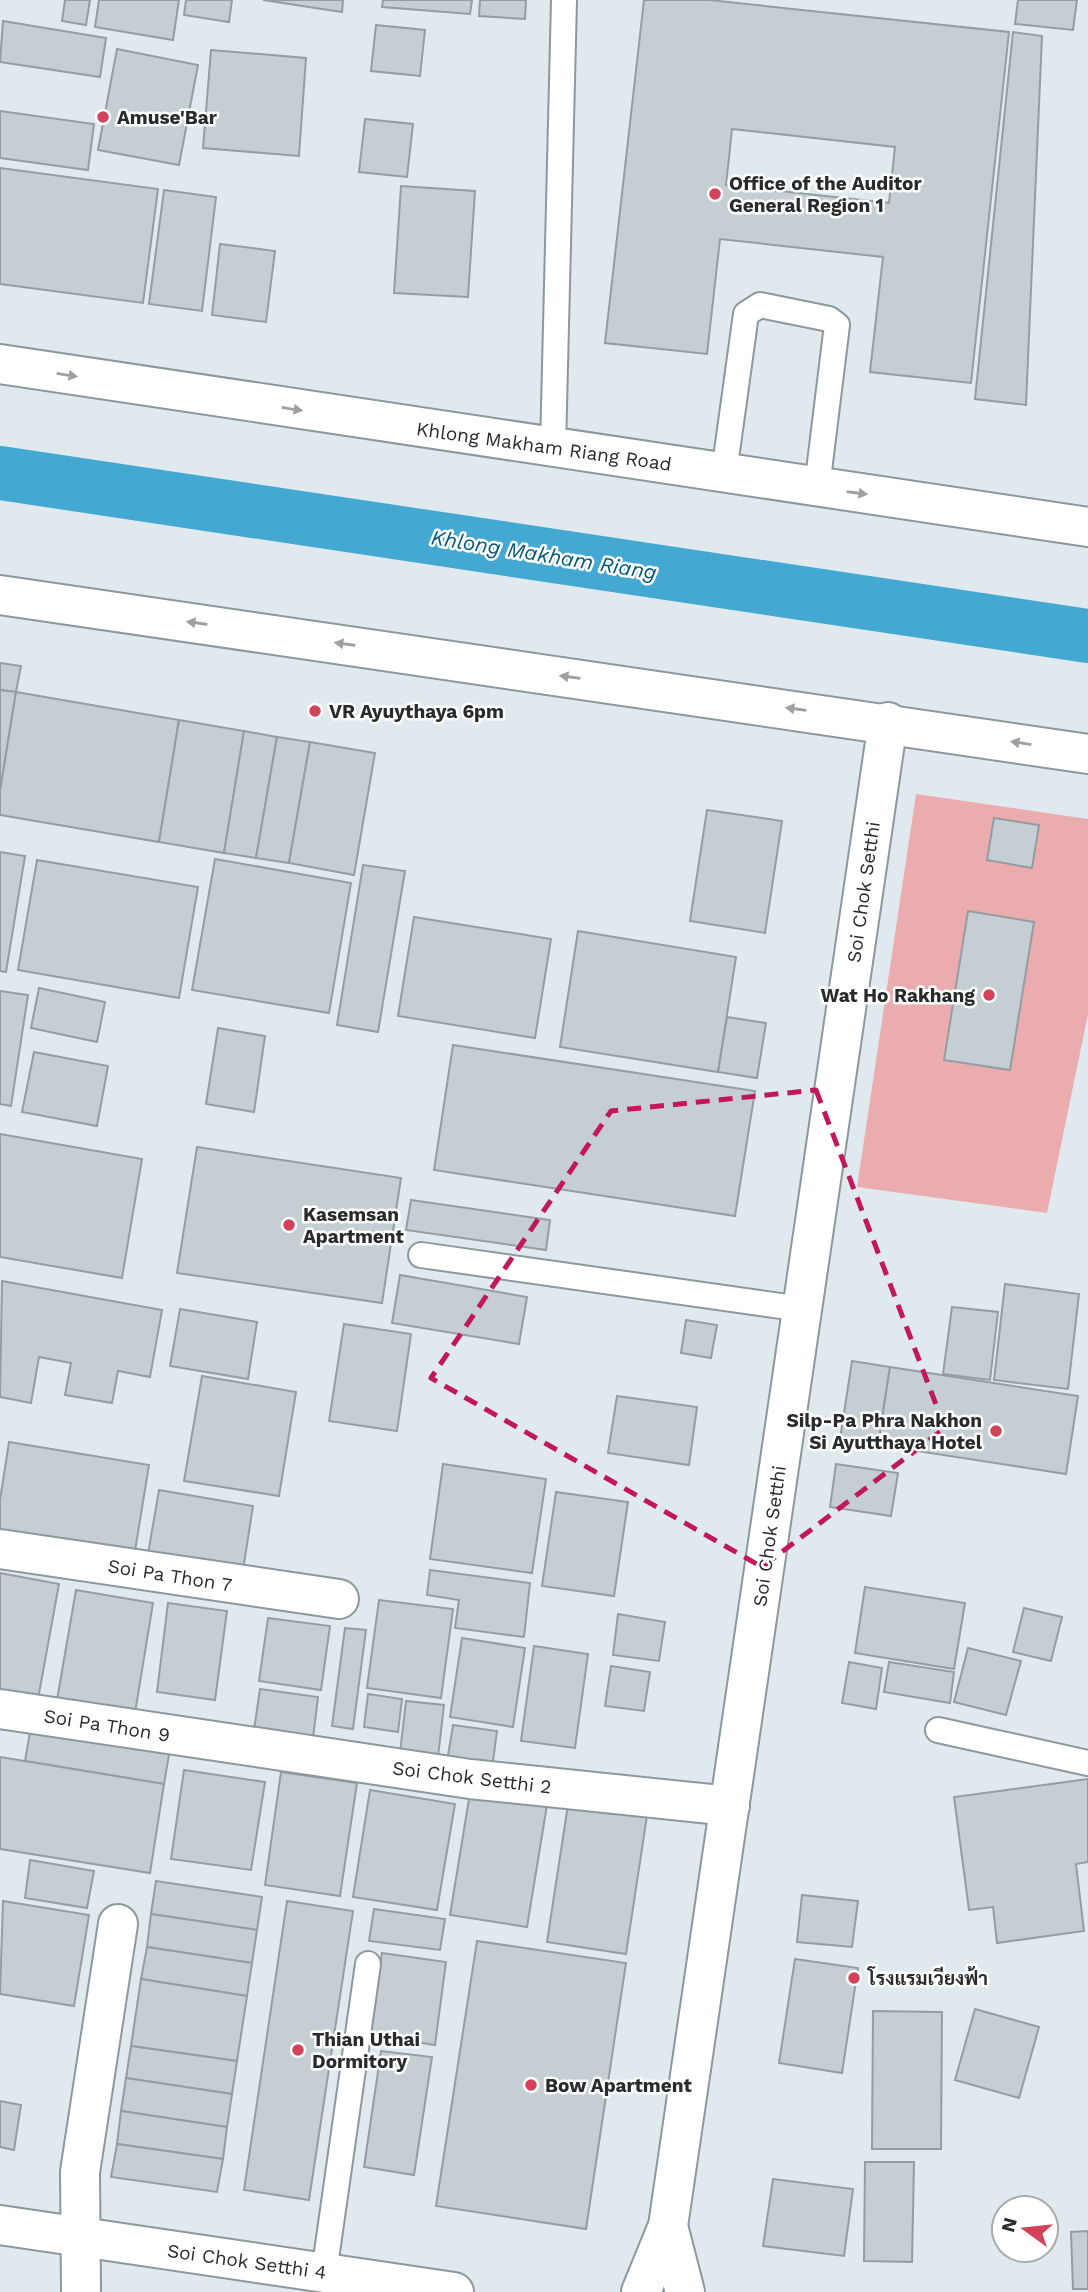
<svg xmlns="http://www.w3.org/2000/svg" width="1088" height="2292" font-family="'Work Sans',Sarabun,sans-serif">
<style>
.green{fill:#ebacaf}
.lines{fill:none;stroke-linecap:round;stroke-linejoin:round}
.canal{stroke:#43a9d3;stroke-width:54}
.building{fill:#c5ced3;stroke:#949da1;stroke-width:2;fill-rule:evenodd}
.lane-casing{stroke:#8e979b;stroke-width:28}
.street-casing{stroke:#8e979b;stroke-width:42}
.secondary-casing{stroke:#8e979b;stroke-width:42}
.lane{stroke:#fff;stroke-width:24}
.street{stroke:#fff;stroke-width:38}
.secondary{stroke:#fff;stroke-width:38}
.oneway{fill:#9ea0a0}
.marked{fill:none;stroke:#c2185b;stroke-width:5;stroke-dasharray:14 9;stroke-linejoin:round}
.poi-dot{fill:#d2425a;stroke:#fff;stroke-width:2.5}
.labels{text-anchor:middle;stroke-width:5;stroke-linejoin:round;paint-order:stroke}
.poi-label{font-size:19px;font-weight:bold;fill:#282b2d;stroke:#fff;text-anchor:start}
.street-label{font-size:19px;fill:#282b2d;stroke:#fff}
.water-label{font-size:21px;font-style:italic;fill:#005875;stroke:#fff}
</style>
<rect width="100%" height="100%" fill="#e0eaee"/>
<polygon class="green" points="916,794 1088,819 1088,1014 1047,1213 857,1187"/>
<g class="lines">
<polyline class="canal" points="0,473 1088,636"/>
</g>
<g class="building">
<polygon points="65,0 90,0 86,25 62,21"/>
<polygon points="99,0 179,0 173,40 95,27"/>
<polygon points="186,0 232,0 229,22 184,15"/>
<polygon points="263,0 343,0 342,12"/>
<polygon points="383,0 472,0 470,14 382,7"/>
<polygon points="480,0 526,0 525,19 479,16"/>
<path d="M644 0H709L1009 32 971 383 870 372 883 257 720 239 707 354 605 343ZM732 129 895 147 889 203 726 185Z"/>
<polygon points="1018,0 1077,0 1073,30 1015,24"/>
<polygon points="3,21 106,38 100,77 0,62"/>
<polygon points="376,25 425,30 420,76 371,71"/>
<polygon points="1013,32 1042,36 1026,405 975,399"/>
<polygon points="117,49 198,65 179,165 98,150"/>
<polygon points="211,50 306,58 299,156 203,148"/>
<polygon points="0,111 94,124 88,170 0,158"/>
<polygon points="365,119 413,124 407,177 359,172"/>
<polygon points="0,168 158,189 143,303 0,284"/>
<polygon points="401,186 475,191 468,297 394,293"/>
<polygon points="164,190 216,197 202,311 149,304"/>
<polygon points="220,244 275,251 266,322 212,315"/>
<polygon points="0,663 21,666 16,692 0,690"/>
<polygon points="0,690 16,692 0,791"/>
<polygon points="16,692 179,720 159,842 0,815 0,791"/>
<polygon points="179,720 244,731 224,853 159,842"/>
<polygon points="244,731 277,737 256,858 224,853"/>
<polygon points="277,737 310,742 289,863 256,858"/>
<polygon points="310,742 375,753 354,875 289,863"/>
<polygon points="707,810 782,821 765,933 690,921"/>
<polygon points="994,818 1039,825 1032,868 987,860"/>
<polygon points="0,852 25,856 6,972 0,971"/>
<polygon points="215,859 351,883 329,1013 192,990"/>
<polygon points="37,860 198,887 179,998 18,970"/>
<polygon points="363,865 405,871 378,1032 337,1025"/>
<polygon points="968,911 1034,922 1010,1070 944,1060"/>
<polygon points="414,917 551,939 535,1038 398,1016"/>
<polygon points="578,931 736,957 718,1072 560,1047"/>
<polygon points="39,988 105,1002 97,1042 31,1028"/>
<polygon points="0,991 28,995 11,1106 0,1104"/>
<polygon points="727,1017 766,1023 757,1078 718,1072"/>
<polygon points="218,1028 265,1036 254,1112 206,1104"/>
<polygon points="453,1045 755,1091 735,1216 434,1170"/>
<polygon points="34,1052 108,1066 97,1126 22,1112"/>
<polygon points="0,1134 142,1159 122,1278 0,1257"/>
<polygon points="197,1147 401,1178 382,1303 177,1273"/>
<polygon points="411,1200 550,1220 546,1250 406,1230"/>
<polygon points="400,1275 527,1297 519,1344 392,1323"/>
<polygon points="2,1281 162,1310 150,1377 118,1371 112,1403 65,1395 71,1363 39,1357 31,1403 0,1397"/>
<polygon points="1005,1284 1079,1294 1068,1389 994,1380"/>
<polygon points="952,1307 998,1312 990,1380 943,1374"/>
<polygon points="180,1309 257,1322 248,1379 170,1366"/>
<polygon points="686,1320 717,1325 711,1358 681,1353"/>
<polygon points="344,1324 411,1334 397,1431 329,1421"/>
<polygon points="852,1361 890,1367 878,1445 840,1439"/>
<polygon points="890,1367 1078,1396 1066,1474 878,1445"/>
<polygon points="202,1376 296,1392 279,1496 184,1481"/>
<polygon points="617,1396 697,1407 689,1465 608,1453"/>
<polygon points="9,1442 149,1465 134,1557 0,1535 0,1500"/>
<polygon points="443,1464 546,1479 532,1573 430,1559"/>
<polygon points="836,1464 898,1473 891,1516 830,1507"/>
<polygon points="159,1490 253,1506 243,1570 148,1554"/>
<polygon points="556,1492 628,1502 614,1596 542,1586"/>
<polygon points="430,1570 530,1583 524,1637 455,1628 459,1600 427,1595"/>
<polygon points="0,1573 59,1584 38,1699 0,1693"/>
<polygon points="865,1587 965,1603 954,1669 855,1653"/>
<polygon points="76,1590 153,1603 135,1713 57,1700"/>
<polygon points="379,1600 453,1609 441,1698 367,1688"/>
<polygon points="168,1603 227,1611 215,1700 157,1692"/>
<polygon points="1024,1608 1062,1617 1051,1661 1013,1652"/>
<polygon points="618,1614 665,1622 659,1661 613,1655"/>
<polygon points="268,1618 330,1626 321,1690 259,1681"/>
<polygon points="345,1628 366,1630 353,1729 332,1726"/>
<polygon points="462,1638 525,1648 513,1727 450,1717"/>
<polygon points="534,1646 588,1654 575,1748 521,1741"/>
<polygon points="968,1648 1021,1661 1006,1715 954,1702"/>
<polygon points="849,1662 882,1668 876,1709 842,1703"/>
<polygon points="889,1662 954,1672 950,1703 884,1692"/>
<polygon points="611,1666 650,1672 644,1711 605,1706"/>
<polygon points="260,1689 318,1697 313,1738 254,1730"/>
<polygon points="368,1694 402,1699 398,1732 364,1727"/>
<polygon points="406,1701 444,1705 438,1757 400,1753"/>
<polygon points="32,1721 171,1743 164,1784 25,1761"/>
<polygon points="453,1725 497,1731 492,1769 447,1762"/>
<polygon points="0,1757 164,1784 150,1873 0,1849"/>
<polygon points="184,1770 265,1782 251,1870 171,1859"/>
<polygon points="281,1772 357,1783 340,1896 265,1885"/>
<polygon points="1088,1779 1088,1862 1076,1864 1084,1931 997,1943 993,1907 969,1910 954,1797"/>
<polygon points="370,1790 455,1804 437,1910 353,1897"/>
<polygon points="470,1793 547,1805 527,1927 450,1915"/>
<polygon points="569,1798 648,1809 626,1954 547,1942"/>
<polygon points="30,1860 94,1871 87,1908 25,1898"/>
<polygon points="156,1881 262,1897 257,1930 151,1914"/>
<polygon points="802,1895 858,1901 852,1947 797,1942"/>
<polygon points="3,1901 89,1915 74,2006 0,1994"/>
<polygon points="287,1901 353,1911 309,2200 244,2190"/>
<polygon points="374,1909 445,1919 440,1950 369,1941"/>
<polygon points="151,1914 257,1930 252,1963 147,1947"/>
<polygon points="477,1941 626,1963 586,2229 436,2206"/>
<polygon points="147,1947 252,1963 247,1996 141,1979"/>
<polygon points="382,1953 446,1962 435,2045 370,2035"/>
<polygon points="795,1959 858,1968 842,2073 779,2063"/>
<polygon points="141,1979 247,1996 237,2061 131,2046"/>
<polygon points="975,2009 1039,2027 1019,2098 955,2080"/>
<polygon points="873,2011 942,2012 941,2149 872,2149"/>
<polygon points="131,2046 237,2061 232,2094 126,2078"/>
<polygon points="381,2051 432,2057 414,2175 364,2167"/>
<polygon points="126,2078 232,2094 227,2127 121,2111"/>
<polygon points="0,2101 21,2105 14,2150 0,2147"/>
<polygon points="121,2111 227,2127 223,2159 117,2144"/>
<polygon points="117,2144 223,2159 217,2192 111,2177"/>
<polygon points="865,2162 914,2162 912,2262 864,2261"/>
<polygon points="773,2179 853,2189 844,2256 763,2246"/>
<polygon points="1088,2231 1088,2289 1073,2289 1071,2232"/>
</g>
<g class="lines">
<g class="lane-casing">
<g id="lane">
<polyline points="553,448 564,0"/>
<polyline points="724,473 746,314 760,305 829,319 837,325 817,487"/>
<polyline points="421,1255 802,1309"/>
<polyline points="938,1730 1088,1763"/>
<polyline points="324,2273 368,1964"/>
</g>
</g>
<g class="street-casing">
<g id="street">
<polyline points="0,1549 339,1599"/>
<polyline points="0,1709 470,1779 730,1806"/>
<polyline points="0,2225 454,2292"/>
<polyline points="668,2226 685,2292"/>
<polyline points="81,2292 80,2172 118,1924"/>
<polyline points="641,2292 668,2226 888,722"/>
</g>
</g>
<g class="secondary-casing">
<g id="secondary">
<polyline points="0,364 1088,527"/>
<polyline points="0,595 1088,754"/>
</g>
</g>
<use href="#lane" class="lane"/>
<use href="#street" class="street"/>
<use href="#secondary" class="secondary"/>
</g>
<defs><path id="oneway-solid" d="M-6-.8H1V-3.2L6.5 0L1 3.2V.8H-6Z" transform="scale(1.75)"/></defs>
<g class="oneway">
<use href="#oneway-solid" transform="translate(67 375) rotate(9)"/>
<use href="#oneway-solid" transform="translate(292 409) rotate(9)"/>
<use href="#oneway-solid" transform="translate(857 493) rotate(8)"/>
<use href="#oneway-solid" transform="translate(197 623) rotate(-172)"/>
<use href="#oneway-solid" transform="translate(345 644) rotate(-172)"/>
<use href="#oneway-solid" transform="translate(570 677) rotate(-172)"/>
<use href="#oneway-solid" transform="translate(796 709) rotate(-172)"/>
<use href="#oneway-solid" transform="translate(1021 743) rotate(-171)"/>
</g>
<path class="marked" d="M816 1090 945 1428 762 1567 431 1378 611 1111Z"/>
<g class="poi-dot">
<circle cx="103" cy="117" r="7"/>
<circle cx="715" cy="194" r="7"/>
<circle cx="315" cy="711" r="7"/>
<circle cx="989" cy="995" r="7"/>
<circle cx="289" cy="1225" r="7"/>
<circle cx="996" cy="1431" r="7"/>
<circle cx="854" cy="1978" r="7"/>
<circle cx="298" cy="2050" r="7"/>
<circle cx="531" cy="2085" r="7"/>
</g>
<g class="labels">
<g class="poi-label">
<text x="117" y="124">Amuse'Bar</text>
<text x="729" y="190">Office of the Auditor<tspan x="729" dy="22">General Region 1</tspan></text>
<text x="329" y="718">VR Ayuythaya 6pm</text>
<text x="975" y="1002" text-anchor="end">Wat Ho Rakhang</text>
<text x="303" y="1221">Kasemsan<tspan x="303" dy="22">Apartment</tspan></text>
<text x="982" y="1427" text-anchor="end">Silp-Pa Phra Nakhon<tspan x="982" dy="22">Si Ayutthaya Hotel</tspan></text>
<text x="868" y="1985">โรงแรมเวียงฟ้า</text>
<text x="312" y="2046">Thian Uthai<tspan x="312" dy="22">Dormitory</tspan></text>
<text x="545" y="2092">Bow Apartment</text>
</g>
<g class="street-label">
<text transform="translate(544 446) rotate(8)" y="7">Khlong Makham Riang Road</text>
<text transform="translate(863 892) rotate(-82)" y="7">Soi Chok Setthi</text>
<text transform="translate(769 1536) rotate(-82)" y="7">Soi Chok Setthi</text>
<text transform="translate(170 1575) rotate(9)" y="7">Soi Pa Thon 7</text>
<text transform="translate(107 1725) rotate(9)" y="7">Soi Pa Thon 9</text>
<text transform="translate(472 1777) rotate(7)" y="7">Soi Chok Setthi 2</text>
<text transform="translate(247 2261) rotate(8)" y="7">Soi Chok Setthi 4</text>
</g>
<g class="water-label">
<text transform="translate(544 555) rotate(9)" y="7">Khlong Makham Riang</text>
</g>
</g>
<g transform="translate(1025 2229) rotate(285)"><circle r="33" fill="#ffffff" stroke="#a9aaab" stroke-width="2"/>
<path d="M0-5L12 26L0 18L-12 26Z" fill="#d2425a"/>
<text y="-10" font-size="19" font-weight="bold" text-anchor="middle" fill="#282b2d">N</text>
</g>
</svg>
